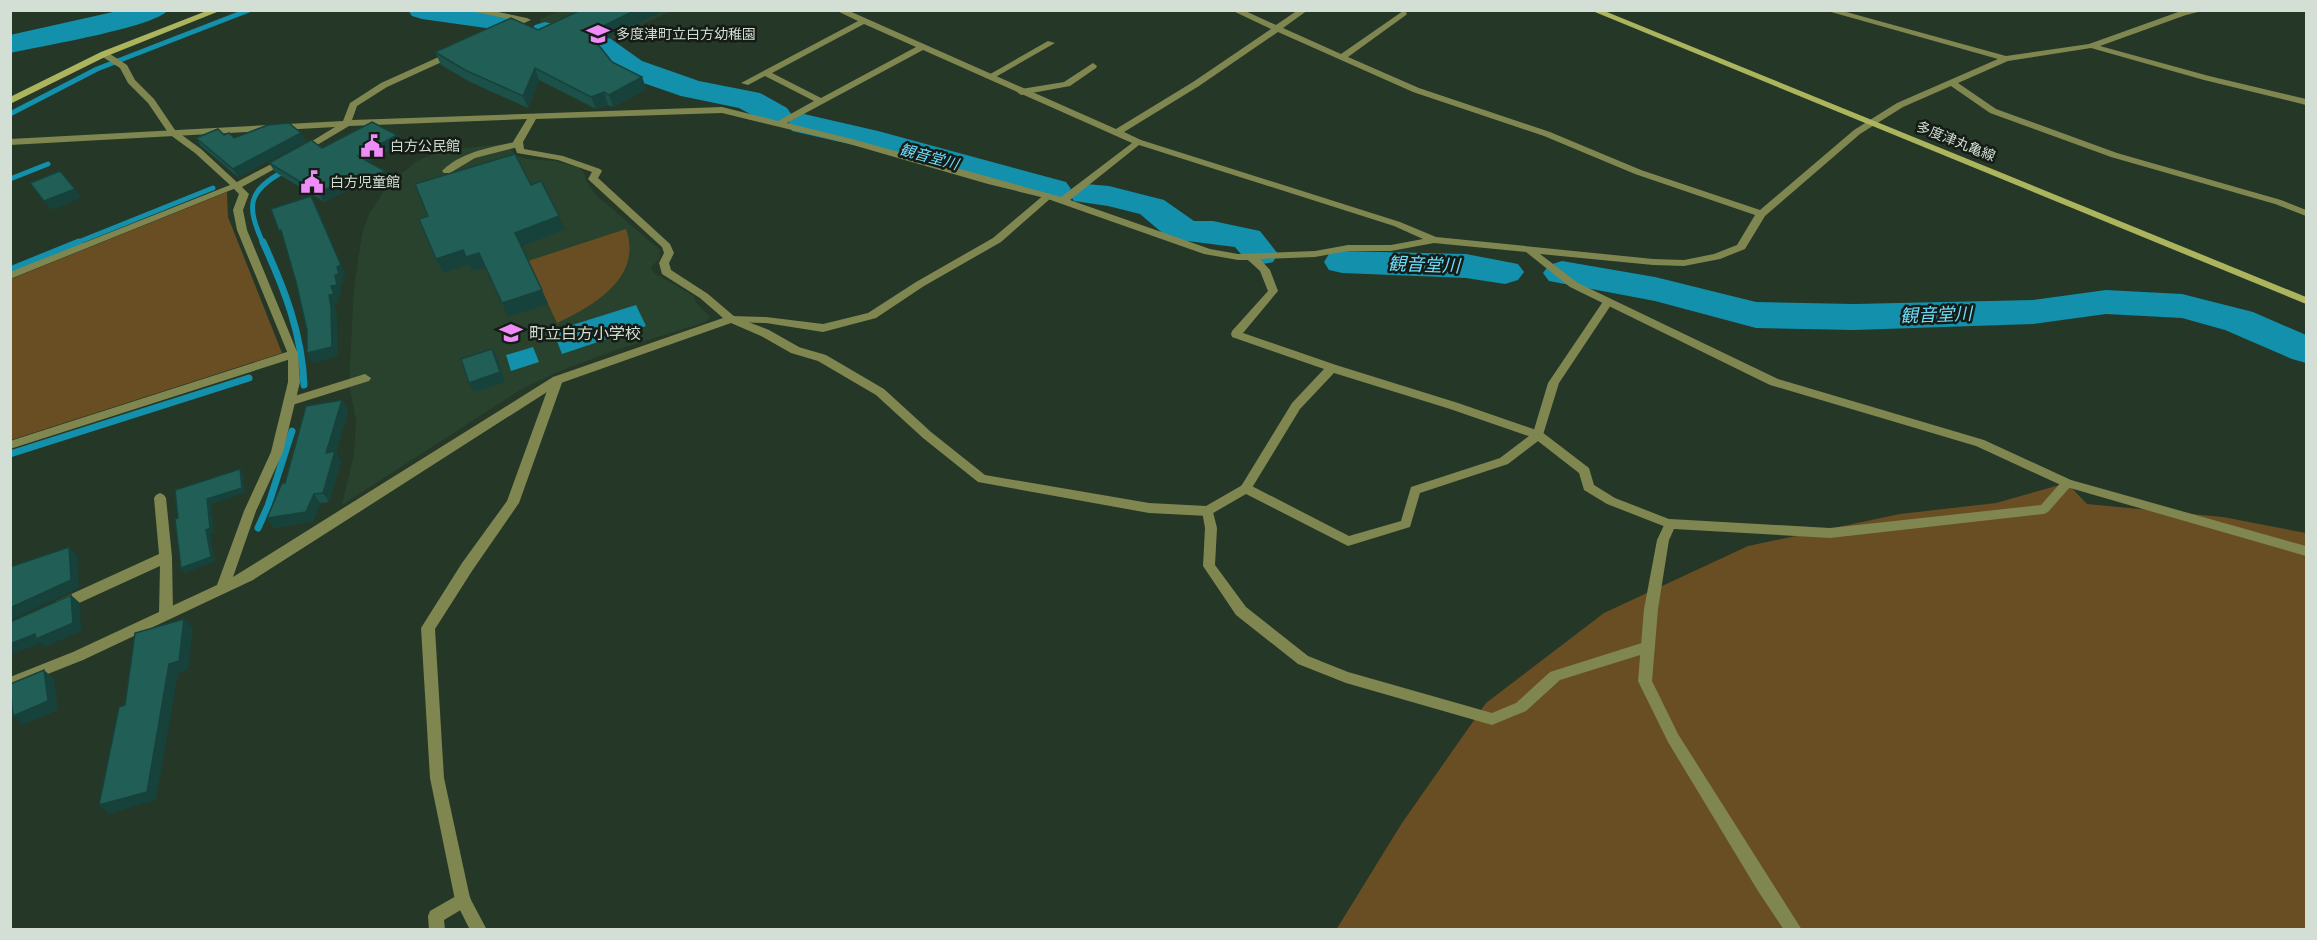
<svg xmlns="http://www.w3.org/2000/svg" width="2317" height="940" font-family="'Roboto Condensed','Noto Sans JP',sans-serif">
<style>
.built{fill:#29422d}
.green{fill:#684e22}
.water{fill:#1290ac}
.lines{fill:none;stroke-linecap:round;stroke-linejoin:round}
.stream-far1{stroke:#1290ac;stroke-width:5}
.stream{stroke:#1290ac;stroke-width:7}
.river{fill:#1290ac;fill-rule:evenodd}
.lane{fill:#808650;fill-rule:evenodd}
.street{fill:#808650;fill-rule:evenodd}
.secondary{fill:#acb45d;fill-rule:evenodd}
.wall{fill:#1c514a}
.shaded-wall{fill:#17423c}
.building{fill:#215e56;stroke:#17423c;stroke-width:1.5}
.labels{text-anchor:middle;stroke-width:5;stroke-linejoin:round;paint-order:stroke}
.far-poi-label{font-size:14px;fill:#d3ded4;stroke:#141c15;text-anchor:start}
.far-street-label{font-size:14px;fill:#d3ded4;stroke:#141c15}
.far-water-label{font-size:15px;font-style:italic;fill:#6fdcfb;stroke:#141c15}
.poi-label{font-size:16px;fill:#d3ded4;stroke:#141c15;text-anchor:start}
.water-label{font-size:18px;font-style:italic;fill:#6fdcfb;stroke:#141c15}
</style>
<rect width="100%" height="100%" fill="#253727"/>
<g class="built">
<polygon points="559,11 671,11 606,42 541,26 540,19"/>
<polygon points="513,143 511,150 517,156 528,159 554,161 578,167 584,172 586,181 596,195 660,250 660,258 651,267 654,273 694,296 696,303 710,317 706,322 619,349 562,370 520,390 342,505 354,454 356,421 349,384 354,287 362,234 369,214 387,186 415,162 432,154 457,149"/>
</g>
<g class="green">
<polygon points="227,192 228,217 282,353 11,440 11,279"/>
<path d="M626 229C643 277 595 305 557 323L528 261Z"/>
<polygon points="2067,483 2087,504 2223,517 2306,533 2306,929 1336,930 1402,823 1486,703 1604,613 1748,546 1900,514 1996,503"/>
</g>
<g class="water">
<polygon points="636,305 646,326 562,354 553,331"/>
<polygon points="533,347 539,362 511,371 506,355"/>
</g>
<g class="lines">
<g class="stream-far1">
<polyline points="10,114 97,69 249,10"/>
<polyline points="10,179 48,164"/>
<polyline points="76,243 213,188"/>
<path d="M263 243C246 205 247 191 286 170"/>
</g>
<g class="stream">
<path d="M263 242C284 288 302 333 304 385"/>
<polyline points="10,270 79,242"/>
<polyline points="10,454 249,378"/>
<polyline points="258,528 268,506 292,431"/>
</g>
<g class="river">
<path d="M122 10H168C157 27 36 47 10 53V35Z"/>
<polygon points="408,10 488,10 517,16 522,22 517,28 507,31 422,19 412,16"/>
<polygon points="545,22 611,39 642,61 699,81 760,93 787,108 792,115 787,122 776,125 765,122 739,108 681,96 620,75 589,51 535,37 530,31 535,25"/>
<polygon points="804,114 878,131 1066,182 1071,189 1066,196 1054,199 858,146 792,131 788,124 792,117"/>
<path d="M1086 184 1109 186 1164 200 1194 221H1213L1260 231 1278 254 1273 262C1254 267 1247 262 1235 247L1179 240 1166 236 1140 214 1108 206 1074 201 1069 194 1074 187Z"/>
<polygon points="1342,251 1466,254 1518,264 1524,272 1518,280 1505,284 1466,278 1342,273 1329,270 1324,262 1329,254"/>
<polygon points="1562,261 1655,277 1756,302 1854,304 2033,300 2106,290 2182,294 2253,312 2306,335 2306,363 2292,359 2225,330 2182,318 2106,314 2033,324 1854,330 1756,328 1655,301 1549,281 1543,273 1549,265"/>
</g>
<g class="lane">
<polygon points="1048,41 1055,43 992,79 985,77"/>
<polygon points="101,52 107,52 127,65 135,80 154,99 175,130 201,149 241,186 10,279 10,272 230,185 195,153 169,134 148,103 128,83 120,68 101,56"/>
<polygon points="1093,63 1097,66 1096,68 1070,86 1021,95 1017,92 1021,89 1064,82"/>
<path d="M519 141 522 142V146L475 158 450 173H444L442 171C462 151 493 147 519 141Z"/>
<polygon points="1048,193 1053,196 1051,198 1001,242 924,286 876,318 823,332 766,323 731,322 726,319 731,316 766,317 823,324 868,313 916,282 993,238 1045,194"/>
<polygon points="1608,299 1613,302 1559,383 1542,438 1508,464 1420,493 1410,527 1348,546 1246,494 1208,516 1149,513 978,482 923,438 876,395 818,361 791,353 790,350 795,346 826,355 884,389 931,432 985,475 1149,503 1206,506 1246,483 1349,536 1401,521 1411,487 1500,458 1533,433 1548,383 1604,300"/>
<polygon points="293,350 297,351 298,354 297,357 10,449 10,441"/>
<polygon points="365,374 371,378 369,381 289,406 283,402 285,399"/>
<polygon points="557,376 563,380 519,503 472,571 435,629 444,778 470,898 487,930 470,930 455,900 430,778 421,628 462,563 507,501 551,380"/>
<polygon points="2067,479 2073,483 2071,486 2048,512 2044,514 1830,538 1674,529 1669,540 1658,609 1652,681 1678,734 1802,930 1784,930 1758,891 1668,742 1638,681 1644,609 1657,540 1666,521 1670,519 1830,528 2041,505 2063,480"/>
<polygon points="160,493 164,495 166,498 172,557 173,613 171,617 166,618 161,617 159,613 160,566 66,609 61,610 56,609 54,605 56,601 159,554 154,498 156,495"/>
</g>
<g class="street">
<polygon points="466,10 487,10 527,18 531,20 506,31 502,29 503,27 518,21"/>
<path d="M835 10H847L1116 129 1193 82 1271 29 1231 10H1243L1276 25 1298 10H1308L1283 28 1341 54 1403 11 1407 13 1406 15 1348 57 1419 88 1550 132 1641 170 1760 210 1854 130 1897 103 1998 59 1824 10H1839L2006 56 2089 44 2181 11 2206 10 2186 15 2100 46 2209 76 2306 99V105L2204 80 2091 48 2008 61 1958 83 1996 109 2117 153 2281 200 2306 210V216L2275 204 2111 157 1990 113 1951 86 1903 107 1860 134 1765 216 1745 249 1720 259 1684 266 1653 265 1540 254 1578 283 1778 379 1984 440 2071 480 2306 546V556L2063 486 1976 446 1770 385 1570 287 1526 252 1434 243 1391 251H1348L1315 257 1260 259 1270 270 1278 291 1243 333 1336 365 1458 403 1542 432 1589 468 1594 485 1615 498 1674 521 1676 524 1674 527H1666L1607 504 1584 490 1579 473 1534 438 1450 409 1334 373 1300 409 1250 491 1246 493 1240 488 1292 403 1324 369 1232 337 1231 334 1232 331 1268 291 1260 271 1248 260H1238L1204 254 1045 198 988 184 846 143 722 113 536 119 523 142 524 149 563 156 600 169 602 171 598 178 670 244 674 253 669 263 671 270 708 294 735 317 769 330 799 347 800 350 799 353H791L761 336 731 323 561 383 253 580 83 660 10 689V677L73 652 217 585 244 511 271 452 288 382V354L237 230 233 210 239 194 231 186 233 184 281 159H287L289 161 242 187 249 194 243 210 247 230 298 354 300 382 283 452 256 511 233 577 553 377 723 318 700 298 662 274 659 263 664 253 662 247 590 181 588 179 592 172 558 160 517 153 513 142 527 119 349 126 302 154 299 153V149L335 127 10 145V139L343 121 350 103 381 83 452 51 456 54 455 56 387 87 357 106 352 120 722 107 778 121 814 101 765 76 748 85 741 83 858 21ZM864 24 916 47 821 98 772 73ZM1278 32 1413 92 1544 136 1635 174 1755 215 1737 245 1714 254 1684 260 1653 259 1436 237 1400 222 1141 140 1124 132 1199 86ZM923 50 1132 143 1061 197 852 139 787 123ZM1139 145 1394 226 1423 239 1391 245H1348L1315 251 1238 254 1210 249 1070 200Z"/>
<polygon points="1208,506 1212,508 1217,528 1215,565 1246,607 1308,656 1348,672 1492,713 1516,703 1550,672 1648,641 1653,643 1655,647 1653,651 1560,680 1526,711 1492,725 1346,683 1298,664 1236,615 1203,566 1205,528 1202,511 1204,508"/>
<polygon points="463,892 469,895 471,900 469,905 444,920 445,930 429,930 428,916 430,911"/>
</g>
<g class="secondary">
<polygon points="209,10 222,10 107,56 10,104 10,97 101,52"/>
<polygon points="1590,10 1602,10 2306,297 2306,304"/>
</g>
</g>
<g class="wall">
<polygon points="581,10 660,10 661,12 597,43 612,62 642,77 646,89 613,107 608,105 596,109 539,80 528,108 470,82 441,65 435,52 538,30"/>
<polygon points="301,133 306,141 238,177 201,146 196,138 224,135 234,138"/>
<polygon points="401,144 368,162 390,180 369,191 358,185 324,202 275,172 269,163 322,148"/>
<polygon points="348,410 336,453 341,461 329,502 320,503 313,521 274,528 267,518 285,483"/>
</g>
<g class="shaded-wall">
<polygon points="636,10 660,10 661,12 593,45 589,33"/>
<polygon points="535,68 539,80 528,108 523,96"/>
<polygon points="642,77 646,89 613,107 609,95"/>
<polygon points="604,92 608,105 596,109 591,97"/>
<polygon points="301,133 306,141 238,177 233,169"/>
<polygon points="397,135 401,144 362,165 358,156"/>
<polygon points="385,171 390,180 369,191 364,182"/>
<polygon points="353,175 358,185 324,202 319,193"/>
<polygon points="75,189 82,198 51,210 44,201"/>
<polygon points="311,196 316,205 346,275 342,276 344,283 340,285 342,294 337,296 339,303 334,304 337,316 338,356 313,363 307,353 331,286"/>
<polygon points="559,216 565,229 521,247 515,233"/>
<polygon points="463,250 479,253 486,267 473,271 469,264 443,273 436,259"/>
<polygon points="542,290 548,304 508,317 502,303"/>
<polygon points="492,349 497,358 505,382 474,392 469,383"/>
<polygon points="342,400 348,410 336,453 341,461 329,502 323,493 326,453"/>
<polygon points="240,469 243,473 245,493 211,504 214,533 210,534 215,561 185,573 181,568 206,530 207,499"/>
<polygon points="314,494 320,503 313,521 274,528 267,518"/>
<polygon points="69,547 77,555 79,588 10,620 10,608"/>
<polygon points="71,595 80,603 81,631 45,647 41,643 10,655 10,644 35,634"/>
<polygon points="184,619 193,628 188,670 178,673 156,800 109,814 99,805"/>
<polygon points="44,670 54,679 58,710 23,725 13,716"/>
</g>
<g class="building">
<polygon points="581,10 636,10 589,33 612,62 642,77 609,95 604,92 591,97 535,68 523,96 465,70 435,52 511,18 538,30"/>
<polygon points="372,122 397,135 358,156 385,171 364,182 353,175 319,193 269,163 311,140 322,148"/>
<polygon points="289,123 301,133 233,169 196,138 218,129 224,135 229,133 234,138 268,125"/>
<polygon points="515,154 531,185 541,181 559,216 515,233 542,290 502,303 479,253 466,257 463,250 436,259 419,219 428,216 415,184"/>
<polygon points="60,171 75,189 44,201 30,183"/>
<polygon points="311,196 341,265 337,267 339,274 335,275 337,285 331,286 334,294 329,295 331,307 332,347 307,353 307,330 296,282 281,230 279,231 271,209"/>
<polygon points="492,349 500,372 469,383 461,359"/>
<polygon points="342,400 326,453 335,451 323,493 314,494 306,512 267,518 282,483 285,483 306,406"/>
<polygon points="240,469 242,488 207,499 210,528 206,530 211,557 181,568 175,519 178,518 175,490"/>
<polygon points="69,547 71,580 10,608 10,567"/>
<polygon points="71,595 73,623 36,639 35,634 10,644 10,622"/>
<polygon points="184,619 179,661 169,664 147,792 99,805 119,707 125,705 135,633"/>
<polygon points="44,670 48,701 13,716 10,684"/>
</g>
<defs>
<g id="school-bare" transform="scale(1.8)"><path d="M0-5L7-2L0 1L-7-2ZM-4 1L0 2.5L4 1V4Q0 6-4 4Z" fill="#ee8cf8" stroke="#141c15" stroke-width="2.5" paint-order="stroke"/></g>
<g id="civic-bare" transform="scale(1.8)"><path d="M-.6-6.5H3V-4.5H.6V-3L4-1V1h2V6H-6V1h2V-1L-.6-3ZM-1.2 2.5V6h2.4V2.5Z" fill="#ee8cf8" stroke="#141c15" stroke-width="2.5" paint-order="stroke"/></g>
</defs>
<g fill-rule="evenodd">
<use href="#school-bare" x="598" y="34"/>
<use href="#civic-bare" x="372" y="146"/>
<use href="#civic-bare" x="312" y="182"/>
<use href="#school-bare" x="511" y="333"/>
</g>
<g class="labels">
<g class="far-poi-label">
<text x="616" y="39">多度津町立白方幼稚園</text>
<text x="390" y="151">白方公民館</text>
<text x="330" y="187">白方児童館</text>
</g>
<g class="far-street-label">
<text transform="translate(1956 141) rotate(22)" y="5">多度津丸亀線</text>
</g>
<g class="far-water-label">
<text transform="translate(929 157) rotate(15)" y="5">観音堂川</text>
</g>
<g class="poi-label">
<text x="529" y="339">町立白方小学校</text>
</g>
<g class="water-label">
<text transform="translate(1424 265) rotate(2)" y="6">観音堂川</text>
<text transform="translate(1936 315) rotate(-2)" y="6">観音堂川</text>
</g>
</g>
<rect width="2317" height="940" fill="none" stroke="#d3ded4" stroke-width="24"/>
</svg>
